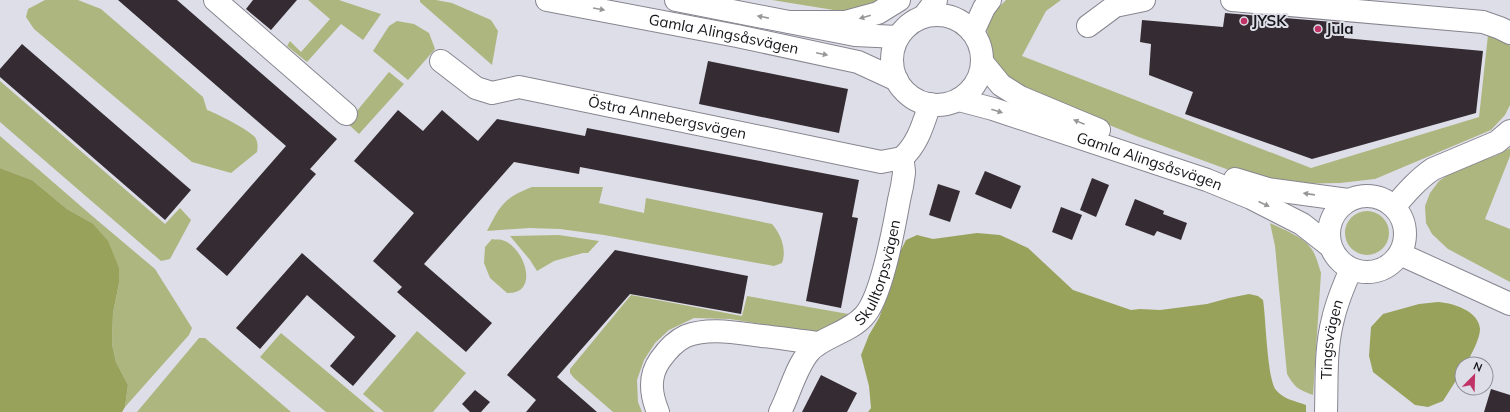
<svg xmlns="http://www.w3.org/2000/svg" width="1510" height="412" font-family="Mulish,sans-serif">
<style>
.green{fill:#adb67e}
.forest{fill:#98a25b}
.building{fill:#342c32}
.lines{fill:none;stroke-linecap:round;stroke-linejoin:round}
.street-casing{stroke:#878690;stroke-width:24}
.secondary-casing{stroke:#878690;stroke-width:24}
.highway-casing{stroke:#878690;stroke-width:24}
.street{stroke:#fff;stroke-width:22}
.secondary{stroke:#fff;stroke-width:22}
.highway{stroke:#fff;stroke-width:22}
.oneway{fill:#979798}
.poi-dot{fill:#bf3366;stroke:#dedee9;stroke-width:1.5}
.labels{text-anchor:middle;stroke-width:4;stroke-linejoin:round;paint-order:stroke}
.poi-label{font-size:15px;font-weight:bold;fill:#17171b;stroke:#dedee9;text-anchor:start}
.street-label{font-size:15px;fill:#17171b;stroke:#dedee9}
</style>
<rect width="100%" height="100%" fill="#dedee9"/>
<g class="green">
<path d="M45 0H78L101 9 203 97 207 110C218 114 247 129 255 137 258 142 258 147 257 152L231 173 192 162 34 29 26 17 28 9Z"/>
<polygon points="308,0 339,0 381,14 363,40 341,24 307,62 287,46 290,41 301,52 330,19"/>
<polygon points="420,0 436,0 452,3 491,20 498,31 492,65 420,2"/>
<polygon points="772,0 882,0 846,12"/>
<polygon points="1006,0 1061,0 1046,11 1022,56 1311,168 1479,117 1488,35 1510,45 1510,105 1505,115 1491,130 1375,179 1340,183 1289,184 1240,174 1136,136 1029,92 1008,80 993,60 988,44 987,26 996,10"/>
<polygon points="397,21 414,24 429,33 435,49 408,80 373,51 389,26"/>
<polygon points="389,72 404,84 359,134 347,123"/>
<polygon points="0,81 165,224 180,208 191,220 170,259 161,261 0,122"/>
<polygon points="0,136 91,215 155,269 192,328 189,335 125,407 128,385 116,362 112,344 113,313 119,283 92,223 67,209 32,180 0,168"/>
<polygon points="1510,148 1510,156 1485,219 1510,229 1510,282 1448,249 1432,234 1426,223 1425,206 1430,193 1439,181 1458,168 1495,156"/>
<path d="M532 187H603L599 203 644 213 646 198 772 224C781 234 787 250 782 263L774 266 604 235 560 229 529 228 487 231C501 204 504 198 532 187Z"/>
<circle cx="1367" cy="233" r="22"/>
<path d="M1270 223C1282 229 1302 236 1310 247 1316 254 1318 264 1321 273L1313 395C1298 389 1295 388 1287 374L1275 246Z"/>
<polygon points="559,235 599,241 588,253 583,253 554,261 537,271 530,260 510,236"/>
<path d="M492 239C495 240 499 239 502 240 524 246 541 294 507 293L490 278 484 263 485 247Z"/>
<polygon points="631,295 742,316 747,296 854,315 823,334 730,319 694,318 669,330 655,343 644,360 637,380 638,402 642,412 613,412 574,378 570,373 570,369"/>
<polygon points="417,331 466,373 433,412 384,412 363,394"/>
<polygon points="281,333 375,412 326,412 260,357"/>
<polygon points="199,338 205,338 291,412 137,412"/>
</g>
<g class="forest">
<polygon points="0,168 32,180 67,209 92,223 108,241 119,268 119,283 113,313 112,344 116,362 128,385 125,407 122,412 0,412"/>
<path d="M977 233 1000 235 1028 248 1073 290 1131 310 1140 309 1160 310 1207 304 1229 298 1249 294 1258 296 1263 300C1266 318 1267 379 1276 390 1283 399 1295 401 1306 405V412H868L871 408 869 386 861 355 869 335 879 318 889 292 899 254 906 240 917 235 933 239Z"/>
<path d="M1438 302C1453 303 1479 311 1480 329 1480 339 1471 355 1466 364H1462V371L1443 401 1428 407 1415 405 1373 372 1369 356 1371 327 1383 314 1419 304Z"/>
</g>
<g class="building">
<polygon points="118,0 177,0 337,139 310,169 316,174 227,276 196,249 286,146"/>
<polygon points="253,0 297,0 271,30 246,9"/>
<polygon points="1225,13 1345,23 1344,38 1483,51 1476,113 1312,159 1185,114 1193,92 1149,75 1151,44 1140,42 1142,20 1223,27"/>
<polygon points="22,44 191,190 165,220 0,77 0,69"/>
<polygon points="708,61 848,89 839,133 699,104"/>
<polygon points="398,110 423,131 442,110 478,141 497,119 585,136 587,128 859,180 852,217 858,218 841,308 806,301 823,213 580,167 579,174 514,162 424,264 492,323 466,352 397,292 402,287 373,261 414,213 354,161"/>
<polygon points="985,171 1021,186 1011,209 975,194"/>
<polygon points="1092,178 1109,185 1096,217 1080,210"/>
<polygon points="938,184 960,191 950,222 929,215"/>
<polygon points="1135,199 1164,211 1163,214 1187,223 1181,240 1157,231 1154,236 1125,225"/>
<polygon points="1061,207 1082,215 1072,240 1052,232"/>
<polygon points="615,250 748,276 741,314 630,294 557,377 597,412 526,412 536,400 507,375"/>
<polygon points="302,253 396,336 353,386 330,366 355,337 307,295 260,349 236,328"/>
<polygon points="821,375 857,393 847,412 802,412"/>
<polygon points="1491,389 1510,395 1510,412 1484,412"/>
<polygon points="475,390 490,402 481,412 470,412 462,404"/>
</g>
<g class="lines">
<g class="street-casing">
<g id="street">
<polyline points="215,0 346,114"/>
<polyline points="1232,0 1483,22 1500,28 1510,33"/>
<polyline points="1088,26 1115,6 1144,0"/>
<path id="s1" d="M441 61 476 88 492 93 519 87 881 162 902 158"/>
<path d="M1394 207C1406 193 1418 179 1433 169L1497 142 1510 131"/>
<path d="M658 412C651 395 648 377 660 360 667 350 675 341 686 336 710 327 737 333 762 336 781 338 800 341 819 343"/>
<path id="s2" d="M780 412C790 393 795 369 809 352 821 337 849 333 864 316 882 297 894 227 899 200 901 192 903 182 904 173 904 169 903 163 902 158 918 144 923 124 930 104"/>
</g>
</g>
<g class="secondary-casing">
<g id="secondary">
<path id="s3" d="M547 0 737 36 858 62 897 80"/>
<polyline points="676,0 855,35 898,37"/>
<circle cx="937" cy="60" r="45"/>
<polyline points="983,63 1001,85 1020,97 1099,130"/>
<path id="s4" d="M959 100 993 109 1207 180 1251 198 1302 224 1330 246"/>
<polyline points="1235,179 1268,189 1348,200"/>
<circle cx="1367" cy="234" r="38"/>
<polyline points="1400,254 1510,304"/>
<path id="s5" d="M1326 412C1327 381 1325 349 1333 319 1337 301 1344 285 1351 269"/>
</g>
</g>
<g class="highway-casing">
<g id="highway">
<polyline points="924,16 936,0"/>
<polyline points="790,22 845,22 878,13 899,0"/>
<polyline points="973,32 984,8 990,0"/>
</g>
</g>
<use href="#street" class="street"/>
<use href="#secondary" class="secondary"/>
<use href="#highway" class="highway"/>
</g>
<defs><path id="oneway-solid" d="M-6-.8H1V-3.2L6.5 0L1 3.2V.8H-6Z"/></defs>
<g class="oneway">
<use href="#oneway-solid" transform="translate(599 9) rotate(10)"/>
<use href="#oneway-solid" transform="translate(763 17) rotate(-169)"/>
<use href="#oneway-solid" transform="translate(865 17) rotate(164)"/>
<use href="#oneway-solid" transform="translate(822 54) rotate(12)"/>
<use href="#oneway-solid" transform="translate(997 111) rotate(18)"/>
<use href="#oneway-solid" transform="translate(1079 122) rotate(-158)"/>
<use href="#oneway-solid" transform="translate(1309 194) rotate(-172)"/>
<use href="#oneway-solid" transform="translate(1264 204) rotate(25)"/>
</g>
<g class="poi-dot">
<circle cx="1244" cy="21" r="4"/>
<circle cx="1318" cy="29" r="4"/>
</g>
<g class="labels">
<g class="poi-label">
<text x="1252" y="26">JYSK</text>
<text x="1326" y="34">Jula</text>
</g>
<g class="street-label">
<text dy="5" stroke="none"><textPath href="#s3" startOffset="180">Gamla Alingsåsvägen</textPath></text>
<text dy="5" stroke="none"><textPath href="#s1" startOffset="240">Östra Annebergsvägen</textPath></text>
<text dy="5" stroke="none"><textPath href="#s4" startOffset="200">Gamla Alingsåsvägen</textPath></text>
<text dy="5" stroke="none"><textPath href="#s2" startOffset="179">Skulltorpsvägen</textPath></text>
<text dy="5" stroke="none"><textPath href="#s5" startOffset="73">Tingsvägen</textPath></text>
</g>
</g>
<g transform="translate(1474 376) rotate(23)"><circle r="19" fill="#dedee9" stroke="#8e8e97"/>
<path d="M0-3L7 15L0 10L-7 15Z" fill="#bf3366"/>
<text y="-6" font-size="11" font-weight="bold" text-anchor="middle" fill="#17171b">N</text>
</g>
</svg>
